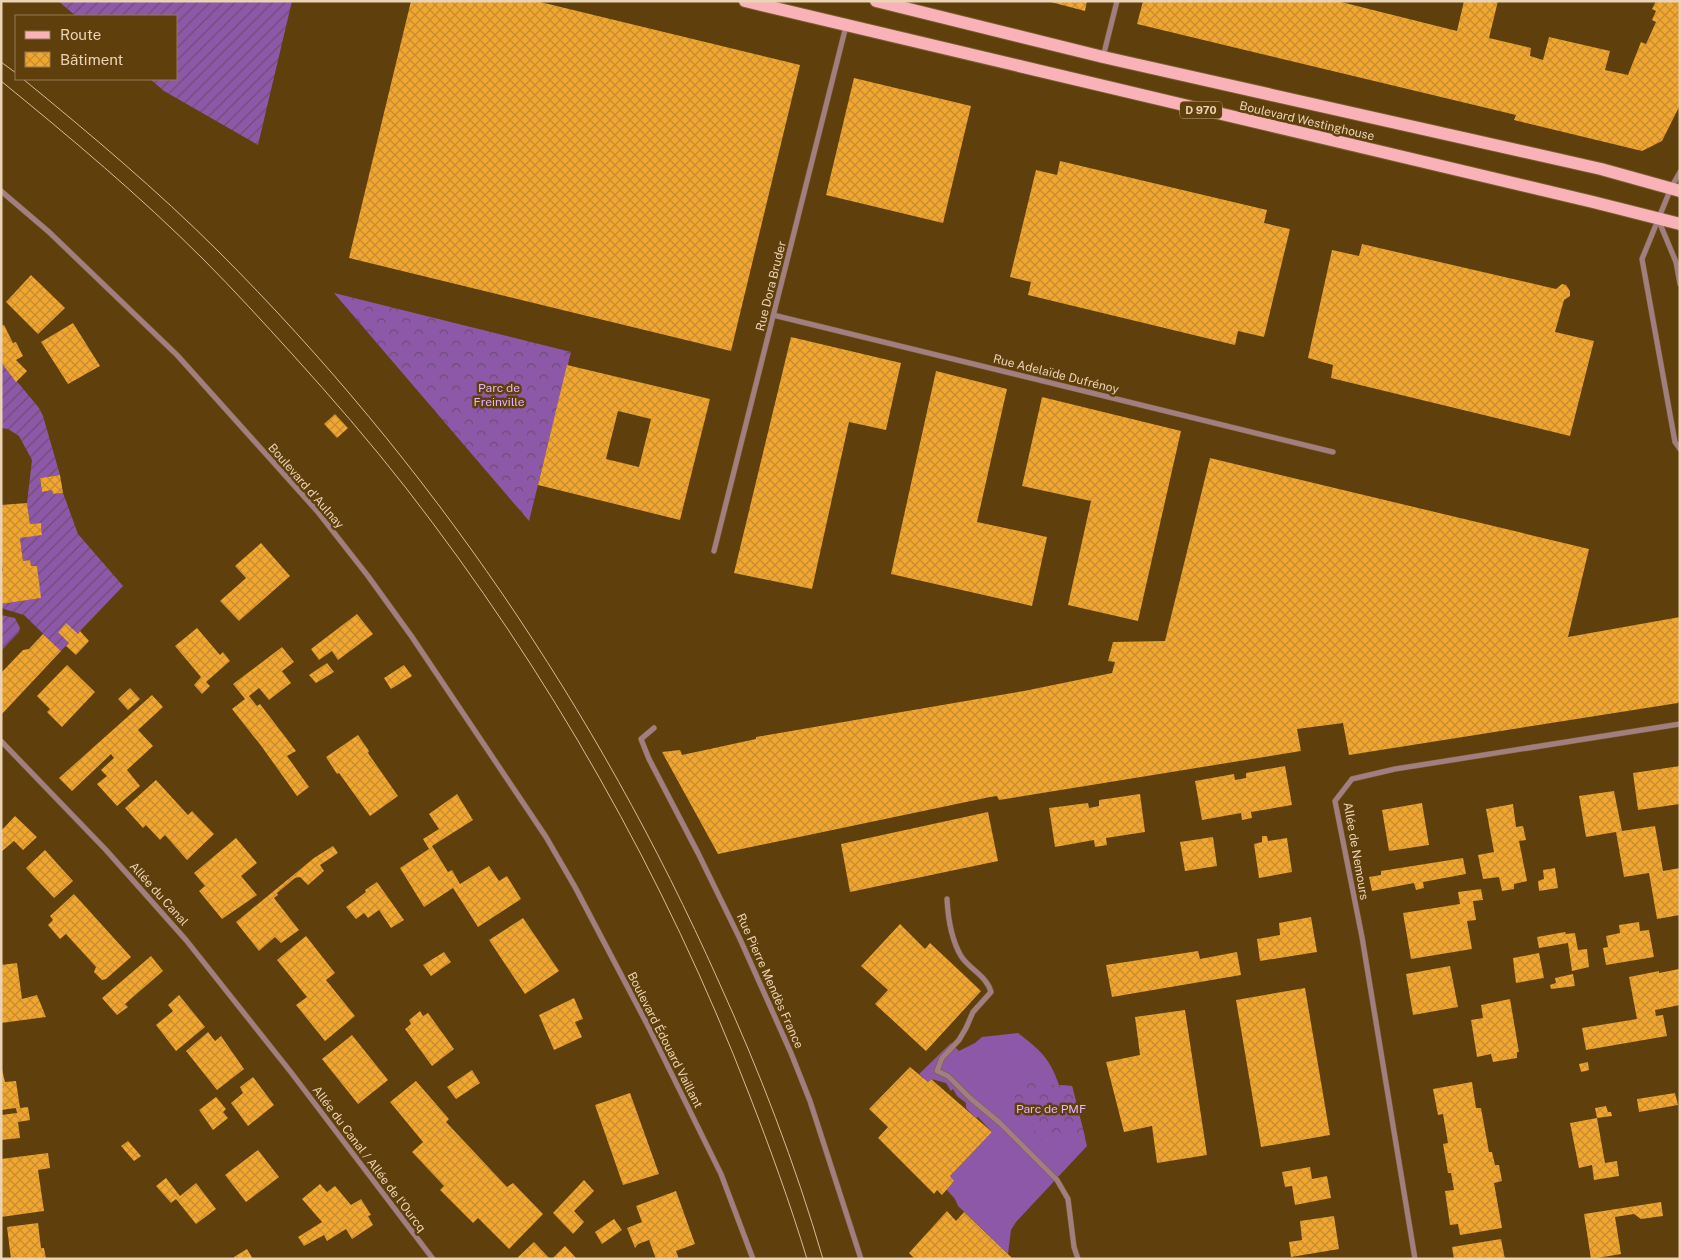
<svg xmlns="http://www.w3.org/2000/svg" width="1681" height="1260" font-family="'Public Sans',sans-serif">
<style>
.grass{fill:#8e58a8}
.forest{fill:url(#forest-crowns)}
.garden{fill:url(#garden-furrows)}
.building{fill:url(#building-cross-hatch);fill-rule:evenodd}
.lines{fill:none;stroke-linecap:round;stroke-linejoin:round}
.street-casing{stroke:#7b5d2e;stroke-width:6}
.primary-casing{stroke:#7b5d2e;stroke-width:14}
.street{stroke:#a17e80;stroke-width:5}
.primary{stroke:#f8b2b8;stroke-width:12}
.tram{stroke:#d4ba99;stroke-width:1}
.labels{text-anchor:middle;stroke-width:5;stroke-linejoin:round;paint-order:stroke}
.shield{fill:#5f3f0c;stroke:#c1a782;stroke-width:1}
.shield-label{font-size:11px;font-weight:bold;fill:#ebd3b5}
.street-label{font-size:12px;fill:#ebd3b5;stroke:#5f3f0c}
.park-label{font-size:12px;fill:#e2b4fb;stroke:#5f3f0c}
</style>
<defs>
<pattern id="forest-crowns" width="20" height="18" patternUnits="userSpaceOnUse" patternTransform="scale(1.25)"><rect width="20" height="18" fill="#8e58a8"/><path d="M2 6a3 3 0 1 1 6 0M12 15a3 3 0 1 1 6 0" fill="none" stroke="#6e4d75"/></pattern>
<pattern id="garden-furrows" width="10" height="10" patternUnits="userSpaceOnUse" patternTransform="scale(1.25)"><rect width="10" height="10" fill="#8e58a8"/><path d="M-1 1l2-2M0 10L10 0M9 11l2-2" fill="none" stroke="#6e4d75"/></pattern>
<pattern id="building-cross-hatch" width="8" height="8" patternUnits="userSpaceOnUse" patternTransform="scale(1.25)"><rect width="8" height="8" fill="#f0a62f"/><path d="M0 0l8 8M0 8l8-8" fill="none" stroke="#c68c31"/></pattern>
</defs>
<rect width="100%" height="100%" fill="#5f3f0c"/>
<path class="grass" d="M1018 1033C1040 1050 1050 1058 1059 1085L1072 1086 1087 1146 1016 1222 1011 1230 1008 1254 958 1206 955 1199 946 1189 954 1181 950 1176 992 1132 978 1117 976 1118 966 1108V1103L957 1096 953 1089 951 1091 946 1083 931 1079 928 1082 919 1074 951 1043 959 1051 975 1043 982 1037Z"/>
<g class="forest">
<polygon points="334,293 571,352 529,521"/>
<path d="M1025 1076H1031L1054 1085 1072 1086 1085 1137H1066L1047 1134 1030 1153 1024 1148 1033 1138 1035 1128C1022 1119 1001 1082 1025 1076Z"/>
</g>
<g class="garden">
<polygon points="58,1 292,1 258,145 164,91 150,79 176,79 176,16 76,16"/>
<polygon points="1,362 39,408 43,416 60,475 40,478 42,492 52,490 53,494 63,493 78,534 123,586 61,651 24,615 1,608 1,604 40,598 37,566 31,566 30,560 23,561 20,538 42,534 41,523 30,524 27,503 32,460 19,436 8,429 1,428"/>
<polygon points="1,615 15,618 20,628 19,632 1,651"/>
</g>
<g class="building">
<polygon points="411,1 536,1 800,65 731,351 349,258"/>
<polygon points="1047,1 1087,1 1085,11"/>
<polygon points="1143,1 1337,1 1457,31 1464,1 1498,1 1489,38 1531,48 1530,56 1543,60 1549,37 1610,51 1605,70 1628,75 1641,42 1646,44 1656,22 1652,20 1656,11 1652,9 1656,1 1680,1 1680,105 1662,141 1642,151 1514,120 1516,115 1137,24"/>
<polygon points="854,78 971,106 943,223 826,195"/>
<polygon points="1060,161 1267,210 1264,223 1290,229 1264,337 1238,331 1235,345 1028,295 1031,282 1010,277 1036,170 1057,175"/>
<polygon points="1362,244 1556,289 1562,284 1566,285 1570,291 1570,296 1564,300 1555,332 1594,341 1570,436 1331,378 1333,365 1308,358 1332,250 1359,256"/>
<polygon points="31,275 65,308 38,334 6,302"/>
<polygon points="73,323 100,366 68,384 41,342"/>
<polygon points="4,325 13,343 16,342 23,356 16,360 27,371 16,382 1,362 1,326"/>
<polygon points="791,337 901,363 886,430 849,422 812,589 734,573"/>
<path d="M567 365 710 399 680 520 538 485ZM618 411 651 419 639 467 606 459Z"/>
<polygon points="936,371 1007,389 977,522 1047,537 1032,606 891,574"/>
<polygon points="1042,397 1181,431 1138,621 1068,605 1091,501 1022,486"/>
<polygon points="335,414 348,428 337,438 324,424"/>
<polygon points="1210,458 1589,549 1568,637 1680,617 1680,700 1678,703 1349,755 1343,723 1297,729 1301,751 999,800 997,796 990,797 718,854 662,752 680,750 682,755 756,739 756,737 1024,691 1112,673 1115,662 1108,661 1113,642 1165,641"/>
<polygon points="60,475 63,493 53,494 52,490 42,492 40,478"/>
<polygon points="27,503 30,524 41,523 42,535 20,538 23,561 30,560 31,566 37,566 41,598 1,604 1,571 3,571 1,559 1,505"/>
<polygon points="261,543 290,576 239,621 220,601 246,578 235,566"/>
<polygon points="357,614 373,634 338,660 332,651 319,660 311,649"/>
<polygon points="66,623 78,634 80,631 89,641 76,655 66,646 69,643 58,632"/>
<polygon points="197,628 220,655 223,652 230,661 206,682 210,686 202,694 194,685 201,677 175,646"/>
<polygon points="43,634 61,651 1,715 1,673 23,650 29,649"/>
<polygon points="282,647 294,662 282,671 291,683 269,700 259,688 249,696 257,706 260,704 296,751 287,756 309,787 297,796 262,747 232,709 245,699 233,684"/>
<polygon points="327,663 334,672 316,683 309,675"/>
<polygon points="67,665 95,692 62,727 47,712 50,709 37,696"/>
<polygon points="404,665 412,676 391,689 384,678"/>
<polygon points="130,688 140,699 128,710 118,699"/>
<polygon points="152,695 163,707 138,730 153,746 127,770 140,786 117,806 97,784 107,776 101,770 114,758 111,754 72,791 59,778"/>
<polygon points="358,735 369,751 368,753 398,796 370,816 339,773 337,774 326,757"/>
<polygon points="1285,766 1292,805 1251,812 1252,818 1242,820 1241,813 1202,820 1195,781 1234,774 1235,780 1246,778 1246,773"/>
<polygon points="1680,766 1680,804 1638,810 1633,773"/>
<polygon points="156,780 188,815 192,811 214,834 187,860 165,835 160,840 146,825 143,828 125,808"/>
<polygon points="1614,791 1622,831 1655,826 1663,871 1680,868 1680,915 1657,919 1649,873 1624,877 1616,832 1586,837 1579,796"/>
<polygon points="457,794 473,820 432,846 448,872 452,870 460,884 489,866 499,881 507,876 521,899 478,927 453,888 424,907 400,868 429,849 423,839 439,829 429,814"/>
<polygon points="1140,794 1145,832 1106,838 1107,845 1095,847 1094,840 1055,847 1049,808 1088,803 1089,808 1099,806 1099,800"/>
<polygon points="1422,803 1429,845 1389,851 1382,810"/>
<polygon points="1513,804 1516,827 1523,826 1526,840 1519,841 1527,881 1514,884 1514,889 1502,891 1499,877 1483,879 1478,855 1494,852 1486,809"/>
<polygon points="988,812 998,861 850,892 841,844"/>
<polygon points="15,816 37,837 23,850 14,841 1,852 1,831"/>
<polygon points="1262,836 1267,836 1268,841 1287,838 1292,872 1259,878 1254,844 1262,842"/>
<polygon points="1213,837 1217,866 1185,871 1180,842"/>
<polygon points="236,838 257,863 241,876 257,895 222,919 199,891 205,886 194,873"/>
<polygon points="333,846 338,853 320,865 324,871 308,885 300,877 295,878 277,893 278,895 274,898 299,930 281,943 275,937 259,951 236,922 314,858"/>
<polygon points="45,850 73,881 54,898 26,868"/>
<polygon points="1463,858 1466,874 1423,882 1424,888 1416,890 1414,883 1372,891 1369,877 1381,875 1381,871"/>
<polygon points="1555,868 1558,888 1539,891 1538,881 1544,879 1543,870"/>
<polygon points="377,882 404,920 391,928 379,910 368,918 364,913 356,919 346,907 366,892 365,890"/>
<polygon points="1481,889 1483,900 1473,901 1476,920 1467,921 1472,949 1411,959 1403,913 1460,904 1458,892"/>
<polygon points="74,894 131,957 106,979 102,980 94,972 96,967 66,934 60,939 48,925 53,920 50,916"/>
<polygon points="1311,917 1317,952 1260,961 1257,939 1280,935 1279,923"/>
<polygon points="523,918 559,971 525,994 489,940"/>
<polygon points="1639,922 1640,931 1649,930 1654,957 1606,965 1603,948 1608,947 1606,936 1620,933 1619,925"/>
<polygon points="900,924 925,949 930,943 981,991 926,1051 875,1004 888,990 861,966"/>
<polygon points="1565,932 1566,934 1575,933 1578,950 1587,949 1589,967 1572,971 1568,943 1539,948 1537,937"/>
<polygon points="306,936 335,973 326,980 355,1016 325,1041 296,1005 307,997 277,960"/>
<polygon points="1198,951 1200,959 1237,952 1241,975 1112,997 1106,965"/>
<polygon points="444,952 451,962 431,976 423,965"/>
<polygon points="1539,953 1544,978 1516,983 1513,958"/>
<polygon points="151,956 163,971 125,1004 128,1007 117,1015 102,998"/>
<polygon points="17,963 22,999 37,995 46,1017 1,1023 1,965"/>
<polygon points="1450,966 1458,1007 1413,1015 1406,974"/>
<polygon points="1679,969 1680,1005 1655,1010 1656,1016 1663,1015 1667,1036 1586,1050 1582,1028 1637,1019 1629,977 1659,971 1659,973"/>
<polygon points="1573,974 1575,986 1551,989 1550,985 1556,983 1555,978"/>
<polygon points="1305,988 1330,1135 1261,1147 1236,1000"/>
<polygon points="179,995 205,1027 176,1051 156,1025 173,1011 168,1005"/>
<polygon points="574,998 583,1019 575,1022 582,1037 554,1050 539,1015"/>
<polygon points="1510,999 1519,1052 1517,1052 1517,1058 1493,1062 1491,1054 1477,1057 1471,1020 1483,1018 1481,1005"/>
<polygon points="1185,1010 1207,1155 1157,1163 1152,1126 1124,1132 1106,1062 1140,1055 1135,1017"/>
<polygon points="420,1011 423,1016 428,1013 454,1049 432,1066 405,1029 411,1024 409,1020"/>
<polygon points="208,1032 215,1041 221,1036 244,1069 217,1090 186,1051"/>
<polygon points="352,1035 388,1080 358,1104 322,1059"/>
<polygon points="1588,1062 1589,1070 1581,1072 1579,1064"/>
<polygon points="1,1065 5,1082 16,1081 20,1108 28,1107 30,1120 18,1122 20,1138 1,1140 1,1115 17,1113 16,1108 1,1110"/>
<polygon points="910,1067 928,1082 931,1079 992,1132 950,1176 954,1181 942,1195 937,1190 934,1194 878,1138 888,1127 869,1109"/>
<polygon points="472,1070 480,1083 456,1099 447,1087"/>
<polygon points="253,1077 274,1105 248,1126 231,1103 243,1093 240,1087"/>
<polygon points="416,1081 449,1119 446,1122 507,1187 513,1183 543,1214 509,1249 478,1218 473,1223 440,1190 444,1186 412,1152 423,1142 390,1102"/>
<polygon points="1472,1082 1476,1108 1481,1108 1489,1152 1492,1152 1495,1165 1499,1165 1502,1181 1494,1183 1502,1228 1460,1235 1458,1224 1450,1225 1445,1191 1454,1190 1451,1173 1448,1173 1443,1144 1448,1143 1443,1114 1438,1115 1433,1089"/>
<polygon points="630,1093 659,1174 623,1185 595,1105"/>
<polygon points="1675,1093 1678,1105 1639,1112 1637,1099"/>
<polygon points="216,1097 226,1109 223,1112 228,1118 213,1130 199,1110"/>
<polygon points="1606,1106 1608,1112 1611,1112 1612,1116 1597,1118 1595,1108"/>
<polygon points="1597,1118 1605,1163 1617,1161 1619,1176 1594,1180 1592,1165 1579,1168 1570,1123"/>
<polygon points="128,1141 141,1156 134,1161 121,1146"/>
<polygon points="258,1150 279,1177 246,1202 225,1175"/>
<polygon points="48,1153 50,1168 38,1170 44,1211 1,1217 1,1159"/>
<polygon points="1310,1167 1312,1179 1327,1176 1331,1198 1295,1205 1292,1186 1285,1187 1282,1172"/>
<polygon points="166,1178 180,1196 196,1183 216,1209 196,1224 176,1199 171,1203 156,1186"/>
<polygon points="584,1180 594,1191 574,1211 584,1222 573,1234 553,1213"/>
<polygon points="320,1184 327,1192 335,1186 351,1205 361,1199 371,1215 368,1216 373,1225 352,1239 346,1229 327,1241 324,1235 304,1246 298,1237 322,1222 302,1199"/>
<polygon points="676,1191 695,1244 676,1251 679,1259 656,1259 649,1240 638,1244 635,1248 627,1228 642,1222 636,1206"/>
<polygon points="1661,1202 1663,1216 1641,1219 1634,1214 1615,1217 1621,1254 1591,1259 1584,1214"/>
<polygon points="947,1211 956,1221 964,1212 1013,1259 915,1259 909,1253"/>
<polygon points="1334,1216 1339,1249 1291,1257 1289,1242 1302,1240 1300,1221"/>
<polygon points="614,1219 622,1230 602,1244 595,1232"/>
<polygon points="38,1223 41,1248 44,1248 46,1259 11,1259 7,1227"/>
<polygon points="1501,1239 1505,1259 1454,1259 1452,1247"/>
<polygon points="534,1242 550,1259 516,1259"/>
<polygon points="565,1246 577,1259 552,1259"/>
<polygon points="247,1249 253,1259 234,1259 234,1257"/>
</g>
<g class="lines">
<g class="street-casing">
<g id="street">
<polyline points="1103,57 1117,1"/>
<polyline points="1680,172 1671,188 1642,259 1675,442 1680,449"/>
<polyline points="1,191 49,232 177,355 317,511 368,576 412,637 546,837 575,887 647,1024 721,1174 753,1259"/>
<polyline points="1658,219 1676,262 1680,284"/>
<polyline points="773,315 1333,452"/>
<polyline points="714,551 846,26"/>
<polyline points="654,728 641,739 649,759 698,853 740,939 791,1053 810,1101 861,1259"/>
<polyline points="1,741 106,850 186,940 290,1071 433,1259"/>
<path d="M947 899C948 918 951 939 961 956 969 969 987 976 991 992L973 1012 966 1028 959 1040 942 1058 937 1071 948 1076 970 1098 1000 1123 1057 1180 1068 1199 1074 1247 1078 1259"/>
<polyline points="1415,1259 1362,937 1335,801 1352,779 1395,769 1680,724"/>
</g>
</g>
<g class="primary-casing">
<g id="primary">
<polyline points="745,1 1593,202 1680,224"/>
<polyline points="876,1 1103,57 1601,169 1680,191"/>
</g>
</g>
<use href="#street" class="street"/>
<use href="#primary" class="primary"/>
<g class="tram">
<polyline points="1,62 16,73"/>
<path d="M23 79C90 134 157 190 219 252 429 462 597 709 718 980 759 1070 795 1163 823 1259"/>
<path d="M1 81C71 138 140 196 203 259 234 290 263 322 293 355 332 398 370 442 406 488 549 672 665 876 749 1094 770 1148 790 1203 807 1259"/>
</g>
</g>
<g class="labels">
<rect class="shield" x="1180" y="101.5" width="42" height="17" rx="4"/>
<g class="shield-label">
<text x="1201" y="114">D 970</text>
</g>
<g class="street-label">
<text transform="translate(1307 121) rotate(13)" y="4">Boulevard Westinghouse</text>
<text transform="translate(771 286) rotate(-76)" y="4">Rue Dora Bruder</text>
<text transform="translate(1056 374) rotate(14)" y="4">Rue Adelaïde Dufrénoy</text>
<text transform="translate(306 486) rotate(49)" y="4">Boulevard d'Aulnay</text>
<text transform="translate(1356 851) rotate(80)" y="4">Allée de Nemours</text>
<text transform="translate(159 894) rotate(48)" y="4">Allée du Canal</text>
<text transform="translate(770 981) rotate(66)" y="4">Rue Pierre Mendès France</text>
<text transform="translate(665 1040) rotate(63)" y="4">Boulevard Édouard Vaillant</text>
<text transform="translate(369 1159) rotate(53)" y="4">Allée du Canal / Allée de l'Ourcq</text>
</g>
<g class="park-label">
<text x="499" y="392">Parc de<tspan x="499" dy="14">Freinville</tspan></text>
<text x="1051" y="1113">Parc de PMF</text>
</g>
</g>
<rect width="1681" height="1260" fill="none" stroke="#ebd3b5" stroke-width="5"/>
<rect x="15" y="15" width="162" height="65" fill="#5f3f0c" stroke="#977a50"/>
<rect x="25" y="31" width="25" height="8" fill="#f8b2b8" stroke="#977a50"/>
<text x="60" y="40" font-size="15" fill="#ebd3b5">Route</text>
<rect x="25" y="52" width="25" height="15" fill="url(#building-cross-hatch)" stroke="#977a50"/>
<text x="60" y="65" font-size="15" fill="#ebd3b5">Bâtiment</text>
</svg>
